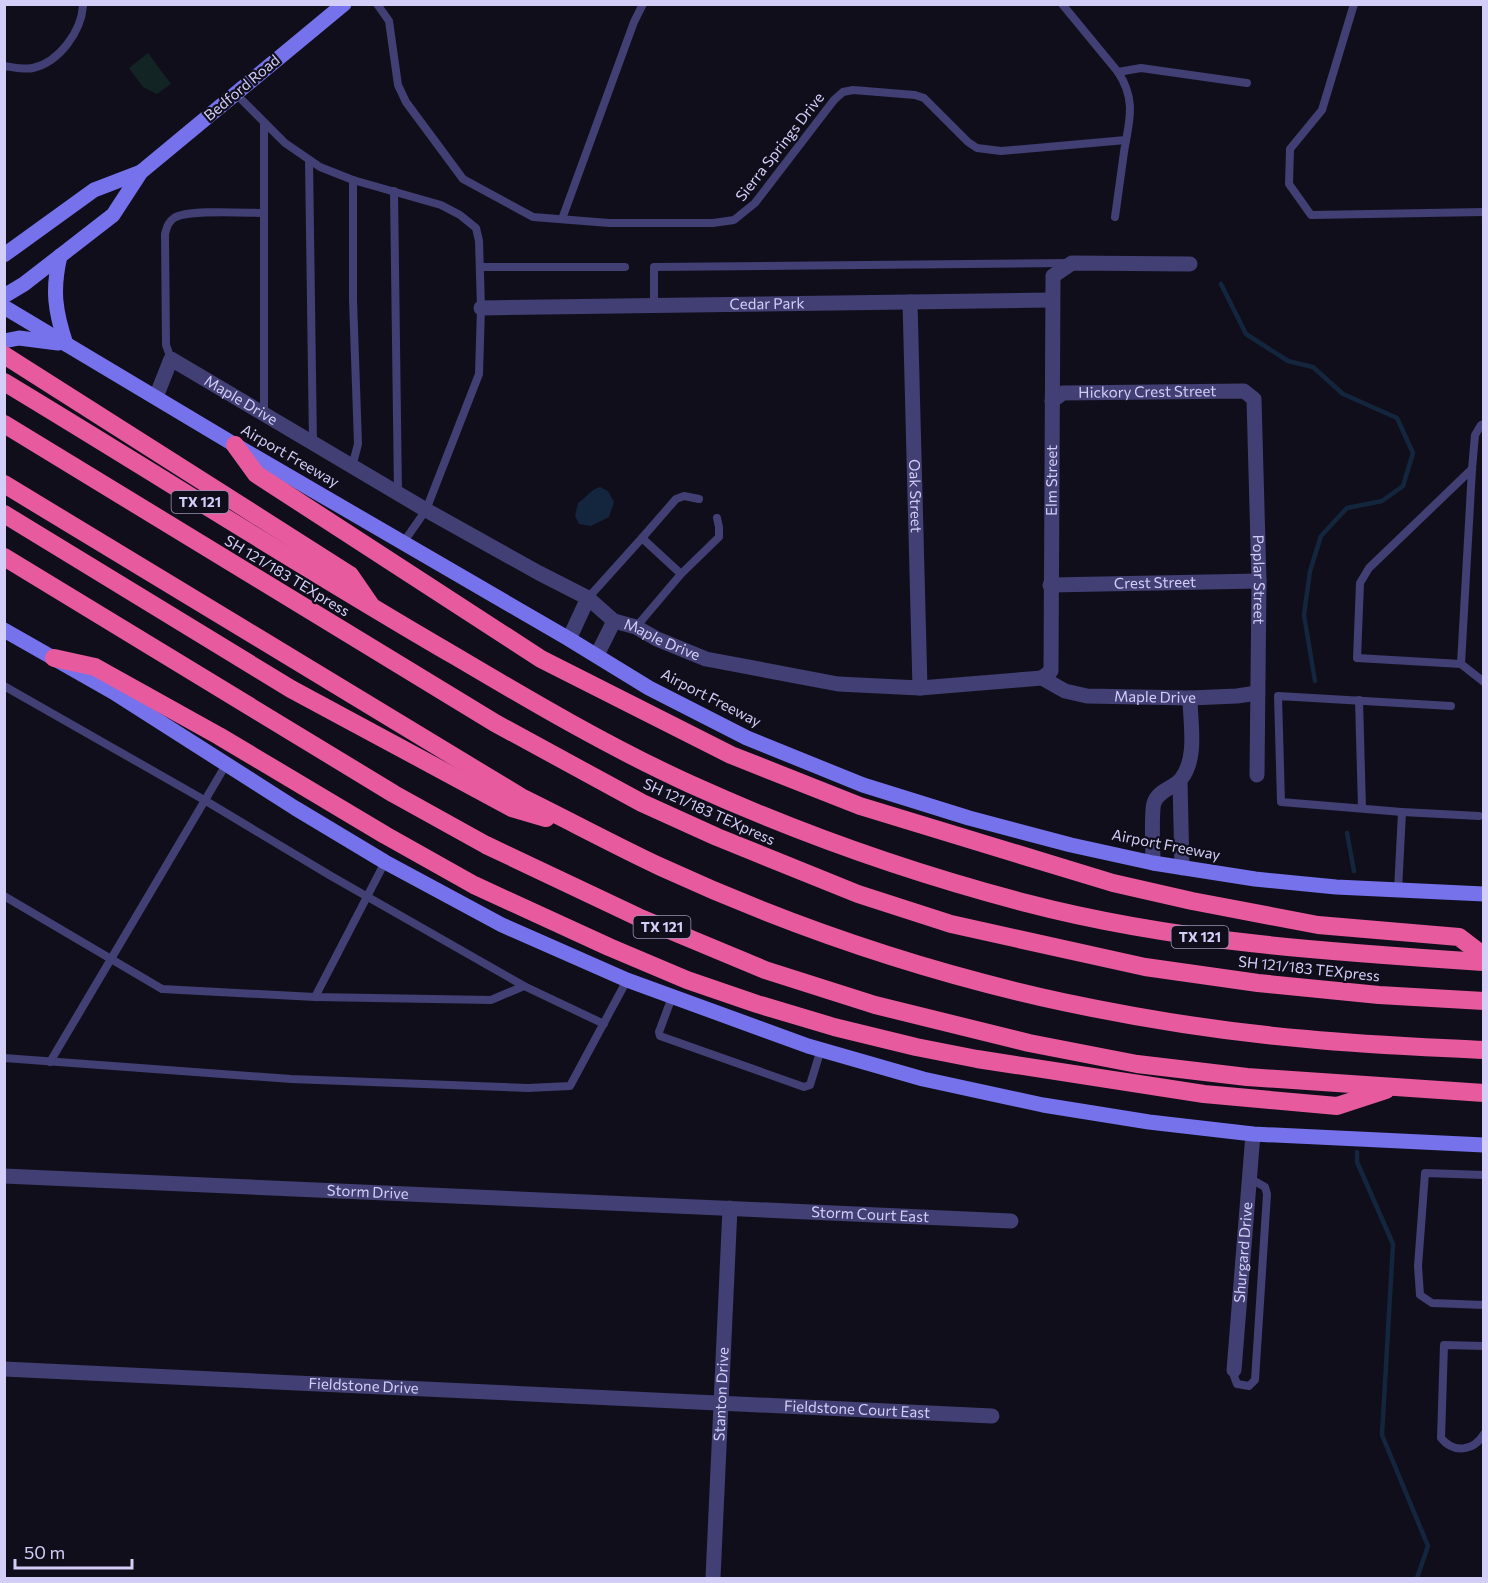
<svg xmlns="http://www.w3.org/2000/svg" width="1488" height="1583" font-family="Commissioner,sans-serif">
<style>
.green{fill:#122423}
.water{fill:#14253e}
.lines{fill:none;stroke-linecap:round;stroke-linejoin:round}
.stream{stroke:#14253e;stroke-width:4.5}
.lane{stroke:#413f73;stroke-width:8}
.street{stroke:#413f73;stroke-width:15}
.secondary{stroke:#7572eb;stroke-width:15}
.highway{stroke:#e75a9e;stroke-width:18}
.labels{text-anchor:middle;stroke-width:4.5;stroke-linejoin:round;paint-order:stroke}
.shield{fill:#100e1b;stroke:#9894b6;stroke-width:1.5}
.shield-label{font-size:14px;font-weight:bold;fill:#d3cef8}
.street-label{font-size:15px;fill:#d3cef8;stroke:#100e1b}
</style>
<rect width="100%" height="100%" fill="#100e1b"/>
<polygon class="green" points="148,53 171,84 157,94 143,87 129,68"/>
<path class="water" d="M600 487 608 491 614 502 609 517 591 526 579 524 575 516 578 503C586 498 590 490 600 487Z"/>
<g class="lines">
<g class="stream">
<polyline points="1221,284 1246,334 1288,361 1313,367 1343,394 1397,418 1413,453 1403,486 1382,501 1347,508 1321,536 1310,571 1304,615 1315,681"/>
<polyline points="1347,833 1354,871"/>
<polyline points="1357,1152 1357,1162 1393,1244 1382,1435 1428,1546 1417,1578"/>
</g>
<g class="lane">
<polyline points="377,4 389,21 398,85 406,102 463,179 533,217 609,223 713,223 734,220 755,203 834,100 843,92 853,90 915,95 924,98 968,142 977,148 1001,151 1126,140"/>
<path d="M1062 4 1118 72C1137 101 1129 121 1124 152 1121 174 1118 195 1115 217"/>
<polyline points="1354,4 1322,110 1290,149 1289,184 1311,215 1484,212"/>
<path d="M4 66C13 67 24 70 33 68 59 62 81 32 83 6L82 4"/>
<polyline points="1118,72 1141,68 1247,83"/>
<polyline points="236,94 285,143 320,167 353,180 441,205 460,215 476,228 479,241 481,308 479,374 426,510 403,543"/>
<polyline points="309,160 313,444"/>
<polyline points="394,191 398,494"/>
<polyline points="562,219 634,22 643,4"/>
<polyline points="480,267 625,267"/>
<polyline points="654,306 654,267 1068,263"/>
<path d="M171 359 166 345 165 234C167 227 168 222 174 218 187 209 246 213 264 213"/>
<polyline points="264,413 264,124"/>
<polyline points="1484,424 1481,425 1475,435 1472,469 1461,664 1484,682"/>
<polyline points="352,467 358,444 353,300 353,180"/>
<polyline points="642,538 676,499 684,496 699,499"/>
<polyline points="681,574 719,537 719,527 717,518"/>
<polyline points="588,598 642,538 681,574 636,627"/>
<polyline points="1461,664 1357,658 1360,583 1369,568 1472,469"/>
<polyline points="4,686 206,801 331,876 524,986"/>
<polyline points="1359,700 1362,808"/>
<polyline points="1402,812 1479,816"/>
<polyline points="1398,890 1402,812 1281,802 1278,696 1451,706"/>
<polyline points="4,896 162,989 315,997 491,1000 524,986 604,1024"/>
<polyline points="315,997 385,862"/>
<polyline points="672,997 659,1032 660,1036 804,1087 810,1085 821,1049"/>
<polyline points="4,1058 291,1079 528,1088 570,1086 627,980"/>
<polyline points="50,1062 227,763"/>
<polyline points="1484,1175 1425,1173 1418,1266 1420,1295 1432,1303 1484,1305"/>
<path d="M1484 1346 1444 1345 1441 1438C1453 1453 1473 1452 1484 1434"/>
<polyline points="1234,1370 1234,1376 1237,1384 1249,1386 1255,1380 1267,1194 1265,1187 1249,1178"/>
</g>
<g class="street">
<path id="s1" d="M910 302 920 688"/>
<path id="s2" d="M481 308 1052 300"/>
<path id="s3" d="M156 397 171 359 426 510 539 573 588 598 614 621 636 627 657 639 706 659 838 684 920 688 1042 678 1065 691 1087 696 1190 698 1237 696 1257 693"/>
<path id="s4" d="M1052 401 1063 393 1244 391 1254 399 1259 581 1257 775"/>
<path id="s5" d="M1050 585 1259 581"/>
<polyline points="569,639 588,598"/>
<polyline points="597,655 614,621"/>
<path id="s6" d="M1042 678 1051 671 1053 276 1072 263 1190 264"/>
<polyline points="1180,781 1182,868"/>
<path d="M1153 863C1153 851 1151 812 1154 803 1158 790 1174 788 1181 779 1198 758 1190 722 1190 698"/>
<path id="s7" d="M4 1176 1011 1221"/>
<path id="s8" d="M4 1369 992 1416"/>
<path id="s9" d="M1234 1370 1253 1134"/>
<path id="s10" d="M713 1578 730 1208"/>
</g>
<g class="secondary">
<polyline points="4,255 94,190 141,172"/>
<path d="M60 256C52 290 55 311 66 344"/>
<polyline points="4,296 24,284 113,215 141,172 344,4"/>
<polyline points="4,307 235,445 569,639 649,688 747,738 863,785 969,818 1071,845 1153,863 1255,879 1336,887 1484,894"/>
<polyline points="4,341 19,338 58,343"/>
<polyline points="4,630 113,692 295,808 385,862 502,925 627,980 808,1046 923,1079 1043,1105 1149,1122 1253,1134 1484,1145"/>
</g>
<g class="highway">
<polyline points="4,355 350,575 370,604"/>
<path d="M4 382C155 473 303 568 455 656 531 701 609 747 690 784 798 833 911 873 1026 903 1175 942 1330 952 1484 962"/>
<polyline points="4,424 495,723 642,803 717,837 858,894 951,924 1145,967 1258,983 1379,995 1484,1001"/>
<polyline points="235,445 256,474 541,659 731,755 860,806 1113,883 1192,901 1318,925 1459,937 1484,956"/>
<path d="M4 484 521 797C568 820 614 845 661 867 789 926 925 972 1063 1002 1143 1019 1225 1032 1307 1039 1366 1045 1425 1047 1484 1050"/>
<polyline points="4,514 291,689 512,808 546,818"/>
<polyline points="4,557 394,794 486,845 638,917 765,970 875,1005 1029,1043 1137,1064 1247,1077 1484,1093"/>
<polyline points="54,658 95,667 219,736 385,835 474,885 609,947 687,980 757,1004 834,1027 916,1047 977,1059 1204,1094 1337,1106 1386,1090"/>
</g>
</g>
<g class="labels">
<g class="shield">
<rect x="171.5" y="491" width="57" height="22" rx="4.5"/>
<rect x="633.5" y="916" width="57" height="22" rx="4.5"/>
<rect x="1171.5" y="926" width="57" height="22" rx="4.5"/>
</g>
<g class="shield-label">
<text x="200" y="507">TX 121</text>
<text x="662" y="932">TX 121</text>
<text x="1200" y="942">TX 121</text>
</g>
<g class="street-label">
<text transform="translate(242 88) rotate(-40)" y="5">Bedford Road</text>
<text transform="translate(780 147) rotate(-52)" y="5">Sierra Springs Drive</text>
<text dy="5" stroke="none"><textPath href="#s2" startOffset="286">Cedar Park</textPath></text>
<text dy="5" stroke="none"><textPath href="#s4" startOffset="98">Hickory Crest Street</textPath></text>
<text dy="5" stroke="none"><textPath href="#s3" startOffset="122">Maple Drive</textPath></text>
<text transform="translate(290 456) rotate(30)" y="5">Airport Freeway</text>
<text dy="5" stroke="none"><textPath href="#s6" startOffset="202">Elm Street</textPath></text>
<text dy="5" stroke="none"><textPath href="#s1" startOffset="194">Oak Street</textPath></text>
<text transform="translate(287 576) rotate(31)" y="5">SH 121/183 TEXpress</text>
<text dy="5" stroke="none"><textPath href="#s4" startOffset="388">Poplar Street</textPath></text>
<text dy="5" stroke="none"><textPath href="#s5" startOffset="105">Crest Street</textPath></text>
<text dy="5" stroke="none"><textPath href="#s3" startOffset="608">Maple Drive</textPath></text>
<text dy="5" stroke="none"><textPath href="#s3" startOffset="1112">Maple Drive</textPath></text>
<text transform="translate(711 698) rotate(27)" y="5">Airport Freeway</text>
<text transform="translate(709 812) rotate(24)" y="5">SH 121/183 TEXpress</text>
<text transform="translate(1166 845) rotate(11)" y="5">Airport Freeway</text>
<text transform="translate(1309 969) rotate(6)" y="5">SH 121/183 TEXpress</text>
<text dy="5" stroke="none"><textPath href="#s7" startOffset="364">Storm Drive</textPath></text>
<text dy="5" stroke="none"><textPath href="#s7" startOffset="867">Storm Court East</textPath></text>
<text dy="5" stroke="none"><textPath href="#s9" startOffset="118">Shurgard Drive</textPath></text>
<text dy="5" stroke="none"><textPath href="#s8" startOffset="360">Fieldstone Drive</textPath></text>
<text dy="5" stroke="none"><textPath href="#s10" startOffset="184">Stanton Drive</textPath></text>
<text dy="5" stroke="none"><textPath href="#s8" startOffset="854">Fieldstone Court East</textPath></text>
</g>
</g>
<rect width="1488" height="1583" fill="none" stroke="#d3cef8" stroke-width="12"/>
<path d="M15 1559v9h117v-9" fill="none" stroke="#d3cef8" stroke-width="3"/>
<text x="24" y="1559" font-size="18" fill="#d3cef8" stroke="#100e1b" stroke-width="4.5" paint-order="stroke">50 m</text>
</svg>
